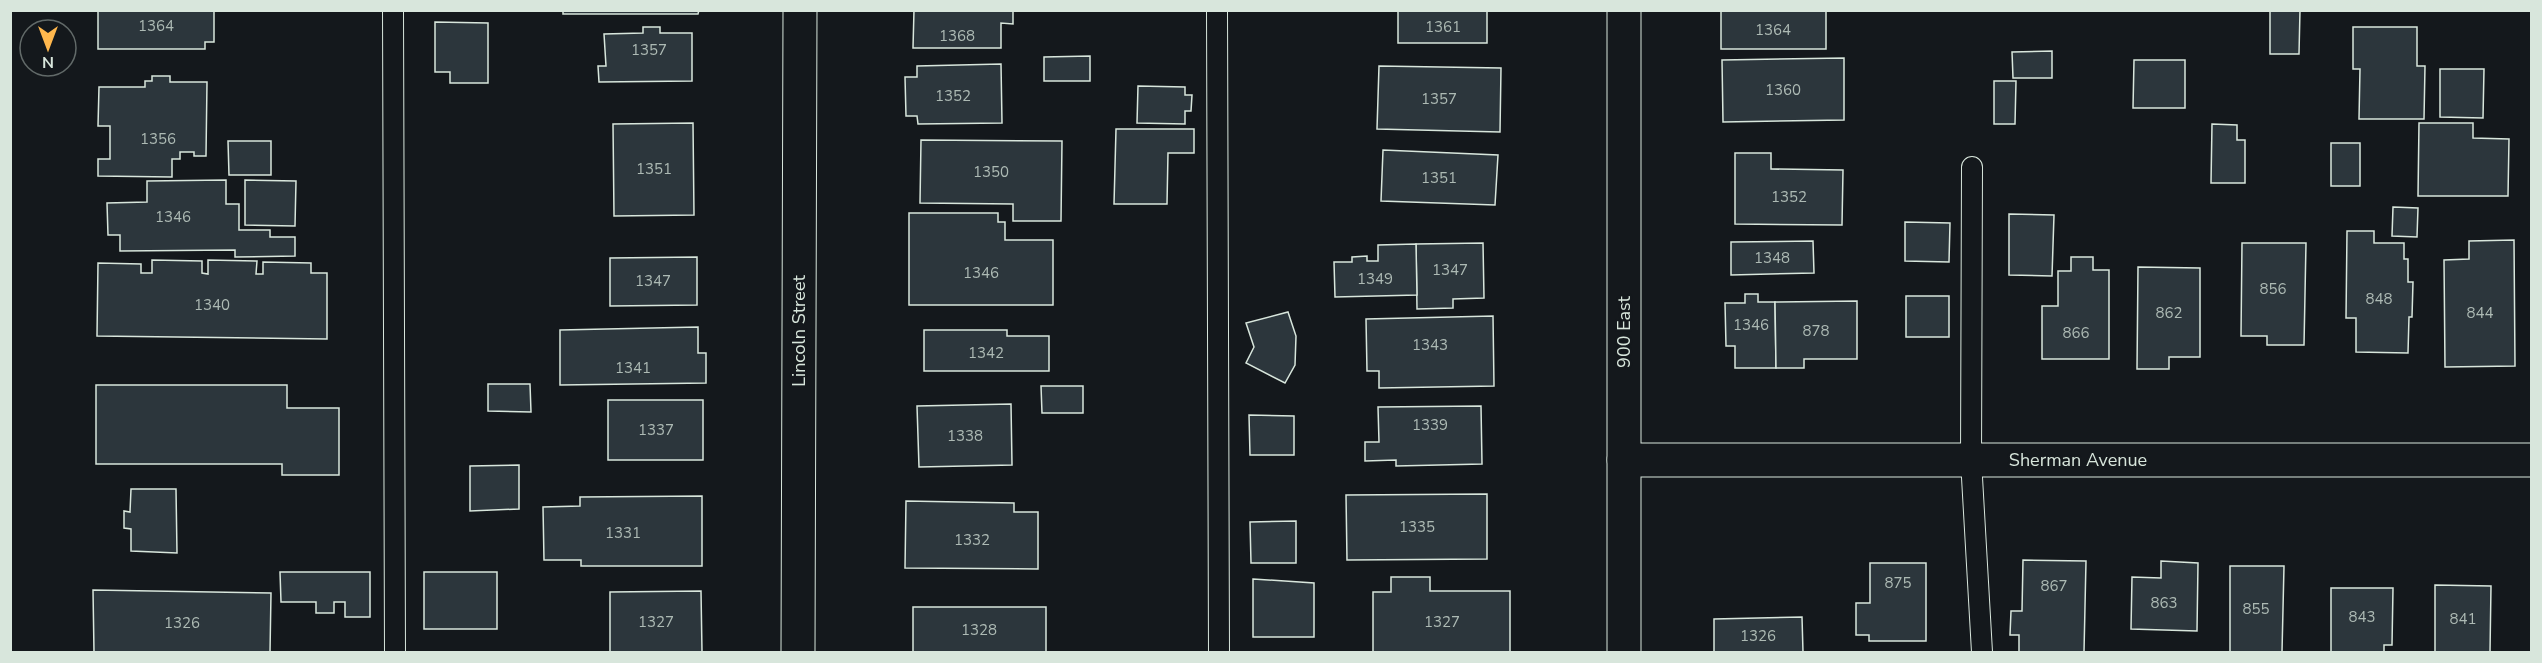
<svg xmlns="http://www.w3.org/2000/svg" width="2542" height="663" font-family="'Nunito Sans',sans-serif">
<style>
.building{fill:#2c363c;stroke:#d8e6dc;stroke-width:1.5}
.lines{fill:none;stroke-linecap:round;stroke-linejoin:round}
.lane-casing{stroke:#d8e6dc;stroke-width:22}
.street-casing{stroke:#d8e6dc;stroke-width:35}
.secondary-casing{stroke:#d8e6dc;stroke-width:35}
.lane{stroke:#14181c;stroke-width:20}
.street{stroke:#14181c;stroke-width:33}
.secondary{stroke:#14181c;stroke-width:33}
.labels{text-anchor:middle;stroke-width:4.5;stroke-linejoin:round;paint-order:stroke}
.number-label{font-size:15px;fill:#adbab4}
.street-label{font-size:18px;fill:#d8e6dc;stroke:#14181c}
</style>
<rect width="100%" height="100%" fill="#14181c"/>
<g class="building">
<polygon points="98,10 214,10 214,42 205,42 205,49 98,49"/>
<polygon points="563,10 699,10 698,14 563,14"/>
<polygon points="914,10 1013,10 1013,24 1001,23 1001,48 913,48"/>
<rect x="1398" y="10" width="89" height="33"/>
<rect x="1721" y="10" width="105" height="39"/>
<polygon points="2270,10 2300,10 2299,54 2270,54"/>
<polygon points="435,22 488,23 488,83 450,83 450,72 435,72"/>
<polygon points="643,27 660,27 660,33 692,33 692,81 599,82 598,66 606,66 604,34 643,33"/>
<polygon points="2353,27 2417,27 2417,66 2425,66 2424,119 2359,119 2360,69 2353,69"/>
<polygon points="2052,51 2052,78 2013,78 2012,52"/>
<polygon points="1090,56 1090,81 1044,81 1044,57"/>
<polygon points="1844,58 1844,120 1723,122 1722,60"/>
<polygon points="2134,60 2185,60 2185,108 2133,108"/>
<polygon points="1001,64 1002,123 918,124 917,116 906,116 905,77 917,77 917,66"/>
<polygon points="1379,66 1501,68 1500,132 1377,129"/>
<polygon points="2440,69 2484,69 2483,118 2440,117"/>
<polygon points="152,76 170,76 170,82 207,82 206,156 194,156 194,152 180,152 180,159 172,159 172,177 98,176 98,159 110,159 110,126 98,126 99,87 145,87 145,81 152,81"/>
<polygon points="1994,81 2016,81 2015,124 1994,124"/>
<polygon points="1138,86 1185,87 1185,95 1192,95 1191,111 1185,111 1185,124 1137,123"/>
<polygon points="693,123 694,215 614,216 613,124"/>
<polygon points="2419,123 2473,123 2473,138 2509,139 2508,196 2418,196"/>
<polygon points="2212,124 2237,125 2237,140 2245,140 2245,183 2211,183"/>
<polygon points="1116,129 1194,129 1194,153 1168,153 1167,204 1114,204"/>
<polygon points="921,140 1062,141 1061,221 1013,221 1013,204 920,203"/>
<polygon points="228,141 271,141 271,175 229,175"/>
<rect x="2331" y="143" width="29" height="43"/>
<polygon points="1383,150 1498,155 1495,205 1381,201"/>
<polygon points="1735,153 1771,153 1771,169 1843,170 1842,225 1735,224"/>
<polygon points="226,180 226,204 239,204 239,230 270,230 270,237 295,237 295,256 235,257 235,250 120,251 120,235 108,235 107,203 147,202 147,181"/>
<polygon points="245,180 296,181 295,226 245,225"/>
<polygon points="2393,207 2418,208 2417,237 2392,236"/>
<polygon points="909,213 998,213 998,222 1005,222 1005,240 1053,240 1053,305 909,305"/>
<polygon points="2009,214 2054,215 2052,276 2009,275"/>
<polygon points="1905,222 1950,223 1949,262 1905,261"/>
<polygon points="2347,231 2374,231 2374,243 2404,243 2404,259 2408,259 2408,282 2413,282 2412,317 2409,317 2408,353 2356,352 2356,318 2346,318"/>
<polygon points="2514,240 2515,366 2445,367 2444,260 2469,259 2469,241"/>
<polygon points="1813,241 1814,273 1731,275 1731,242"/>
<polygon points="1483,243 1484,298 1453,299 1453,308 1417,309 1416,244"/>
<polygon points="2242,243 2306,243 2304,345 2267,345 2267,336 2241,336"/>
<polygon points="1416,244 1417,295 1335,297 1334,262 1352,262 1352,257 1367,256 1367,261 1378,261 1378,245"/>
<polygon points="697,257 697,305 610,306 610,258"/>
<polygon points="2071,257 2093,257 2093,270 2109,270 2109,359 2042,359 2042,306 2058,306 2058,271 2071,271"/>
<polygon points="152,260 202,261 202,273 208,274 208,260 257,261 256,274 263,274 263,262 311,263 311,273 327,273 327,339 97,336 98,263 141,264 141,273 152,273"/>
<polygon points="2138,267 2200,268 2200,357 2169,357 2169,369 2137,369"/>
<polygon points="1745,294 1758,294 1758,302 1775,302 1776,368 1735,368 1735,346 1726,346 1725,303 1745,303"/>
<rect x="1906" y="296" width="43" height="41"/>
<polygon points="1857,301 1857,359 1804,359 1804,368 1776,368 1775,302"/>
<polygon points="1288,312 1296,336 1295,365 1285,383 1246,363 1254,347 1246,323"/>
<polygon points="1493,316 1494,386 1379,388 1379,371 1367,371 1366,319"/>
<polygon points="698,327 698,353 706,353 706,383 560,385 560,330"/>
<polygon points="924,330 1007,330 1007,336 1049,336 1049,371 924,371"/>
<polygon points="488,384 530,384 531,412 488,411"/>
<polygon points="96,385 287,385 287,408 339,408 339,475 282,475 282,464 96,464"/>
<polygon points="1041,386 1083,386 1083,413 1042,413"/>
<rect x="608" y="400" width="95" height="60"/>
<polygon points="1011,404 1012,465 919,467 917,406"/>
<polygon points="1481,406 1482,464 1396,466 1396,460 1365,461 1365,442 1379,442 1378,407"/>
<polygon points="1249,415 1294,416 1294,455 1250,455"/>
<polygon points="519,465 519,509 470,511 470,466"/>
<polygon points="131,489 176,489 177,553 131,551 131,529 124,528 124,511 130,512"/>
<polygon points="1487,494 1487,559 1347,560 1346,495"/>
<polygon points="702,496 702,566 581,566 581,560 544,560 543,507 580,506 580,497"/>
<polygon points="906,501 1014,503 1014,512 1038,512 1038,569 905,568"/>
<polygon points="1296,521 1296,563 1251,563 1250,522"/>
<polygon points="2023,560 2086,561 2084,652 2019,652 2019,635 2010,635 2011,611 2022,611"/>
<polygon points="2161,561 2198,563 2197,631 2131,629 2132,577 2161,578"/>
<polygon points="1870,563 1926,563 1926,641 1869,641 1869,635 1856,635 1856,603 1870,603"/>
<polygon points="2230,566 2284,566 2282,652 2230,652"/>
<polygon points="280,572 370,572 370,617 345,617 345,602 334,602 334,613 316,613 316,602 281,602"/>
<rect x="424" y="572" width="73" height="57"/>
<polygon points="1391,577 1430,577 1430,591 1510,591 1510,652 1373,652 1373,592 1391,592"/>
<polygon points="1253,579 1314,583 1314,637 1253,637"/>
<polygon points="2435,585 2491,586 2490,652 2435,652"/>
<polygon points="2331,588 2393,588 2392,645 2384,645 2384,652 2331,652"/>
<polygon points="93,590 271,593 270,652 94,652"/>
<polygon points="701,591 702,652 610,652 610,592"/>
<rect x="913" y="607" width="133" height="45"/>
<polygon points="1802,617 1803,652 1714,652 1714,619"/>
</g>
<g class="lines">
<g class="lane-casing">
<g id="lane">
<polyline points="393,10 395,652"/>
<polyline points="1217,10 1219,652"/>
<polyline points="1972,167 1971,460 1982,652"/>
</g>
</g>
<g class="street-casing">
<g id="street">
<polyline points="1624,460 2532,460"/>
<polyline points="798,652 800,10"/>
</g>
</g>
<g class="secondary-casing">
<polyline id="secondary" points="1624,10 1624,652"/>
</g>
<use href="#lane" class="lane"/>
<use href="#street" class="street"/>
<use href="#secondary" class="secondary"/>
</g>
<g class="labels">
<g class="number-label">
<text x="156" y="31">1364</text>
<text x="1443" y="32">1361</text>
<text x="1773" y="35">1364</text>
<text x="957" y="41">1368</text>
<text x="649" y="55">1357</text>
<text x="1783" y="95">1360</text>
<text x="953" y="101">1352</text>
<text x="1439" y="104">1357</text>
<text x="158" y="144">1356</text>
<text x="654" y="174">1351</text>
<text x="991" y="177">1350</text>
<text x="1439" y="183">1351</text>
<text x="1789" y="202">1352</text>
<text x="173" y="222">1346</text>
<text x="1772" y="263">1348</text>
<text x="1450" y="275">1347</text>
<text x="981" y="278">1346</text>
<text x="1375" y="284">1349</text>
<text x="653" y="286">1347</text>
<text x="2273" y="294">856</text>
<text x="2379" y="304">848</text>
<text x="212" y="310">1340</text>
<text x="2169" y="318">862</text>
<text x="2480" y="318">844</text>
<text x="1751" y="330">1346</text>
<text x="1816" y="336">878</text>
<text x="2076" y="338">866</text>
<text x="1430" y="350">1343</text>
<text x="986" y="358">1342</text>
<text x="633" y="373">1341</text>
<text x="1430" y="430">1339</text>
<text x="656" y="435">1337</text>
<text x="965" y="441">1338</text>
<text x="1417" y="532">1335</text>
<text x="623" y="538">1331</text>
<text x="972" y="545">1332</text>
<text x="1898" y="588">875</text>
<text x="2054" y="591">867</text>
<text x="2164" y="608">863</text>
<text x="2256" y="614">855</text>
<text x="2362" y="622">843</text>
<text x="2463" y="624">841</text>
<text x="656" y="627">1327</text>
<text x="1442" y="627">1327</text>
<text x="182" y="628">1326</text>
<text x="979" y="635">1328</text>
<text x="1758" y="641">1326</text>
</g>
<g class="street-label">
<text transform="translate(799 331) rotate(-90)" y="6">Lincoln Street</text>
<text transform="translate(1624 332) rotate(-90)" y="6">900 East</text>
<text x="2078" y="466">Sherman Avenue</text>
</g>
</g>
<rect width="2542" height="663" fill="none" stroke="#d8e6dc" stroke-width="24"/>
<g transform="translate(48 48) rotate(180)"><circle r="28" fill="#14181c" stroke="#626a69" stroke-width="1.5"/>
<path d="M0-4.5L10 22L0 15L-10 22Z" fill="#ffb74d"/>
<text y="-9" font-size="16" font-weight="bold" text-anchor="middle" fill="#d8e6dc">N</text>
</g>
</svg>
